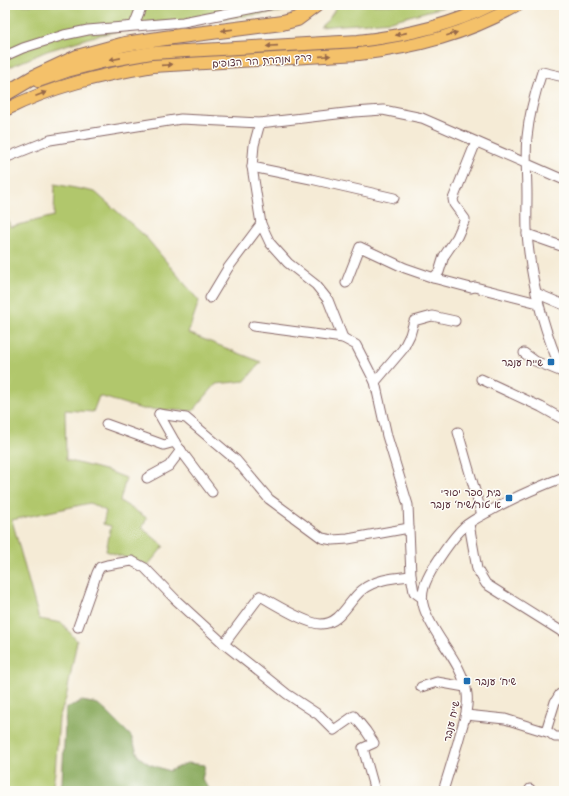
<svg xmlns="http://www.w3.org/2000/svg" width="569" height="796" font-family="Kalam,'Playpen Sans Hebrew',sans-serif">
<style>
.green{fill:#b1c76c;stroke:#7e734c}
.forest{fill:#8cac60;stroke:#6b6646}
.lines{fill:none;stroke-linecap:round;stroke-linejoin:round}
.minor-casing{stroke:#866667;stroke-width:11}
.major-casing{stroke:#866667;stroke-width:14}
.highway-casing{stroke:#866667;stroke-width:16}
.minor{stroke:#fff;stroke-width:9}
.major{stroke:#f4c16b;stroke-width:12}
.highway{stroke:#f4c16b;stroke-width:14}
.oneway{fill:#966848}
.poi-dot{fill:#1f6fb2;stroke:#fdfcf7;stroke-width:1.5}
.labels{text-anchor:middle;stroke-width:3;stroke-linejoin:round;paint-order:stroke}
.street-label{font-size:10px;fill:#4a1f2b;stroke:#fdfcf7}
.poi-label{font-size:10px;fill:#4a1f2b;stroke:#fdfcf7;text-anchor:end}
</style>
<rect width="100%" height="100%" fill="#fdfcf7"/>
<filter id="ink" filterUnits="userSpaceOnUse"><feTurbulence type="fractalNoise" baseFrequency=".025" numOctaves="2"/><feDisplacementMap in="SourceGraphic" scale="8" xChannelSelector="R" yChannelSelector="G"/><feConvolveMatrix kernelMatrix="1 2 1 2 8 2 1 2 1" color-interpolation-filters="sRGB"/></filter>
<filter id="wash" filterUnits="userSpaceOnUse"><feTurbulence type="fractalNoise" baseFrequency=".012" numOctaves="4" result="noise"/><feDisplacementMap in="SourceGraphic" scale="16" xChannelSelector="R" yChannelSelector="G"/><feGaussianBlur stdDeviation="0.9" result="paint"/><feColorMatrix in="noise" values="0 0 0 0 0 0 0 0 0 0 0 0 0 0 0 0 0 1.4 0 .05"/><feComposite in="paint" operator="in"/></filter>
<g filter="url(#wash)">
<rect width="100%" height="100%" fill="#f5ebd6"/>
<g class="green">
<polygon points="5,5 297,5 292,8 280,12 117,31 88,38 47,51 5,69"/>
<polygon points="338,5 451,5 391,21 320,27 328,20"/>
<polygon points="55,184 95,192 145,236 199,301 188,333 261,362 245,381 216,384 193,411 142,409 99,396 93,412 65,410 66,460 108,471 126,478 120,501 147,518 142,528 164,546 148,565 106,551 111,526 103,524 106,511 90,503 12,520 39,619 62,623 77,641 66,698 59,718 55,772 52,791 5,791 5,208 10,227 54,216"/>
</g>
<polygon class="forest" points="82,701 98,704 110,715 131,736 139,757 149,764 169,771 187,763 205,765 202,780 211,791 60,791 62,782 66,708"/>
</g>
<g filter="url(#ink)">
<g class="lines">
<g class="minor-casing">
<g id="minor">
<polyline points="134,25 142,5"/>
<polyline points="5,56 23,48 64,35 88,30 183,22 269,5"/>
<path d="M564 77 542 72C535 93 529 115 527 137 525 156 527 176 527 195 527 212 526 228 528 244 533 290 545 334 564 376"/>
<polyline points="260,123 254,145 252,167 261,224 270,243 288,263 316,285 328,300 343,338"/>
<polyline points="5,158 50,140 181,119 260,123 354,112 383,110 422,118 564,180"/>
<polyline points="252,167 311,179 394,198"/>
<polyline points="527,234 564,247"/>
<polyline points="433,278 439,272 444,256 457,237 465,219 454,204 453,199 476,142"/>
<polyline points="346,283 360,247 405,268 437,279 471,288 475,287 538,303"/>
<polyline points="536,293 564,305"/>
<polyline points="210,298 228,268 261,224"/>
<polyline points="253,326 343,338 356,345 375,382 387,436 408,505 411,576 414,592 421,597"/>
<polyline points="524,353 535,361 562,372"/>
<polyline points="481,379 541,407 564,420"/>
<polyline points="375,382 403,349 410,335 414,321 432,316 455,321"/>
<polyline points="159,414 186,418 236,460 269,499 322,538 333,540 348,539 409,528"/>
<polyline points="159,414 176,444 212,492"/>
<polyline points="106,424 164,445 175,442"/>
<polyline points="458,432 482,515"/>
<polyline points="147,478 169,466 181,450"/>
<polyline points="469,524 477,569 486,584 564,633"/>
<polyline points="78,627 97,573 100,567 107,565 132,561 145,568 176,600 224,644 287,694 319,715 334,730 354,716 366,731 374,743 363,748 375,791"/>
<path d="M224 644 260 596C275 604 306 624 321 624 341 624 348 601 362 590 376 579 394 578 411 576"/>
<polyline points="421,687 437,682 465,687"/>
<polyline points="466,715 505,719 550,733 555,737 564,737"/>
<polyline points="546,731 555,702 560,694 564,693"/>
<path d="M443 791C448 775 453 758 458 742 462 726 469 710 467 694 463 662 434 638 424 608 419 594 426 580 433 568 442 554 452 538 464 527 472 520 481 516 490 511 514 497 538 487 564 477"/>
<polyline points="529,791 530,789"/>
</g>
</g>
<g class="major-casing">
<g id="major">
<path d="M38 81 67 71 106 61 151 53 358 41C403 36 450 26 491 5"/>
<path d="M5 110C52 86 101 75 153 66L359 54C417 47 467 34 518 5"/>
</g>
</g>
<g class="highway-casing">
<polyline id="highway" points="5,94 34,77 77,57 125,44 165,38 282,23 297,19 316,5"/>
</g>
<use href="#minor" class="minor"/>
<use href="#major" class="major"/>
<use href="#highway" class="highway"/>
</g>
<defs><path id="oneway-solid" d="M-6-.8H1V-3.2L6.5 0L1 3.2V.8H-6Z"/></defs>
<g class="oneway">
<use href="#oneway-solid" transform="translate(227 30) rotate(173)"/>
<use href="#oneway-solid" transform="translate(401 34) rotate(167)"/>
<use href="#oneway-solid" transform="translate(452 34) rotate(-17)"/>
<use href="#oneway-solid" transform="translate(272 46) rotate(176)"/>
<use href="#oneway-solid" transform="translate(325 56) rotate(-4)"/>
<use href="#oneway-solid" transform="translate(115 59) rotate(169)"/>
<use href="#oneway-solid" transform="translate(167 65) rotate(-4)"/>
<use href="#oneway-solid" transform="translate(41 94) rotate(-21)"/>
</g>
</g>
<g class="poi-dot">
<rect x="547" y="358" width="8" height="8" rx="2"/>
<rect x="505" y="494" width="8" height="8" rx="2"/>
<rect x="463" y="677" width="8" height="8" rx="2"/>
</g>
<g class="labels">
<g class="street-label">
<text transform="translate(262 60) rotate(-4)" y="4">דרך מנהרת הר הצופים</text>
<text transform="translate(451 721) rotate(-77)" y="4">שייח ענבר</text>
</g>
<g class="poi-label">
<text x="543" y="366">שייח ענבר</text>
<text x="501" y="496">בית ספר יסודי<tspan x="501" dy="12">א טור/שיח׳ ענבר</tspan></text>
<text x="475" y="685" text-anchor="start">שיח׳ ענבר</text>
</g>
</g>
<rect width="569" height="796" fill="none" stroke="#fdfcf7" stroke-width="20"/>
</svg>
